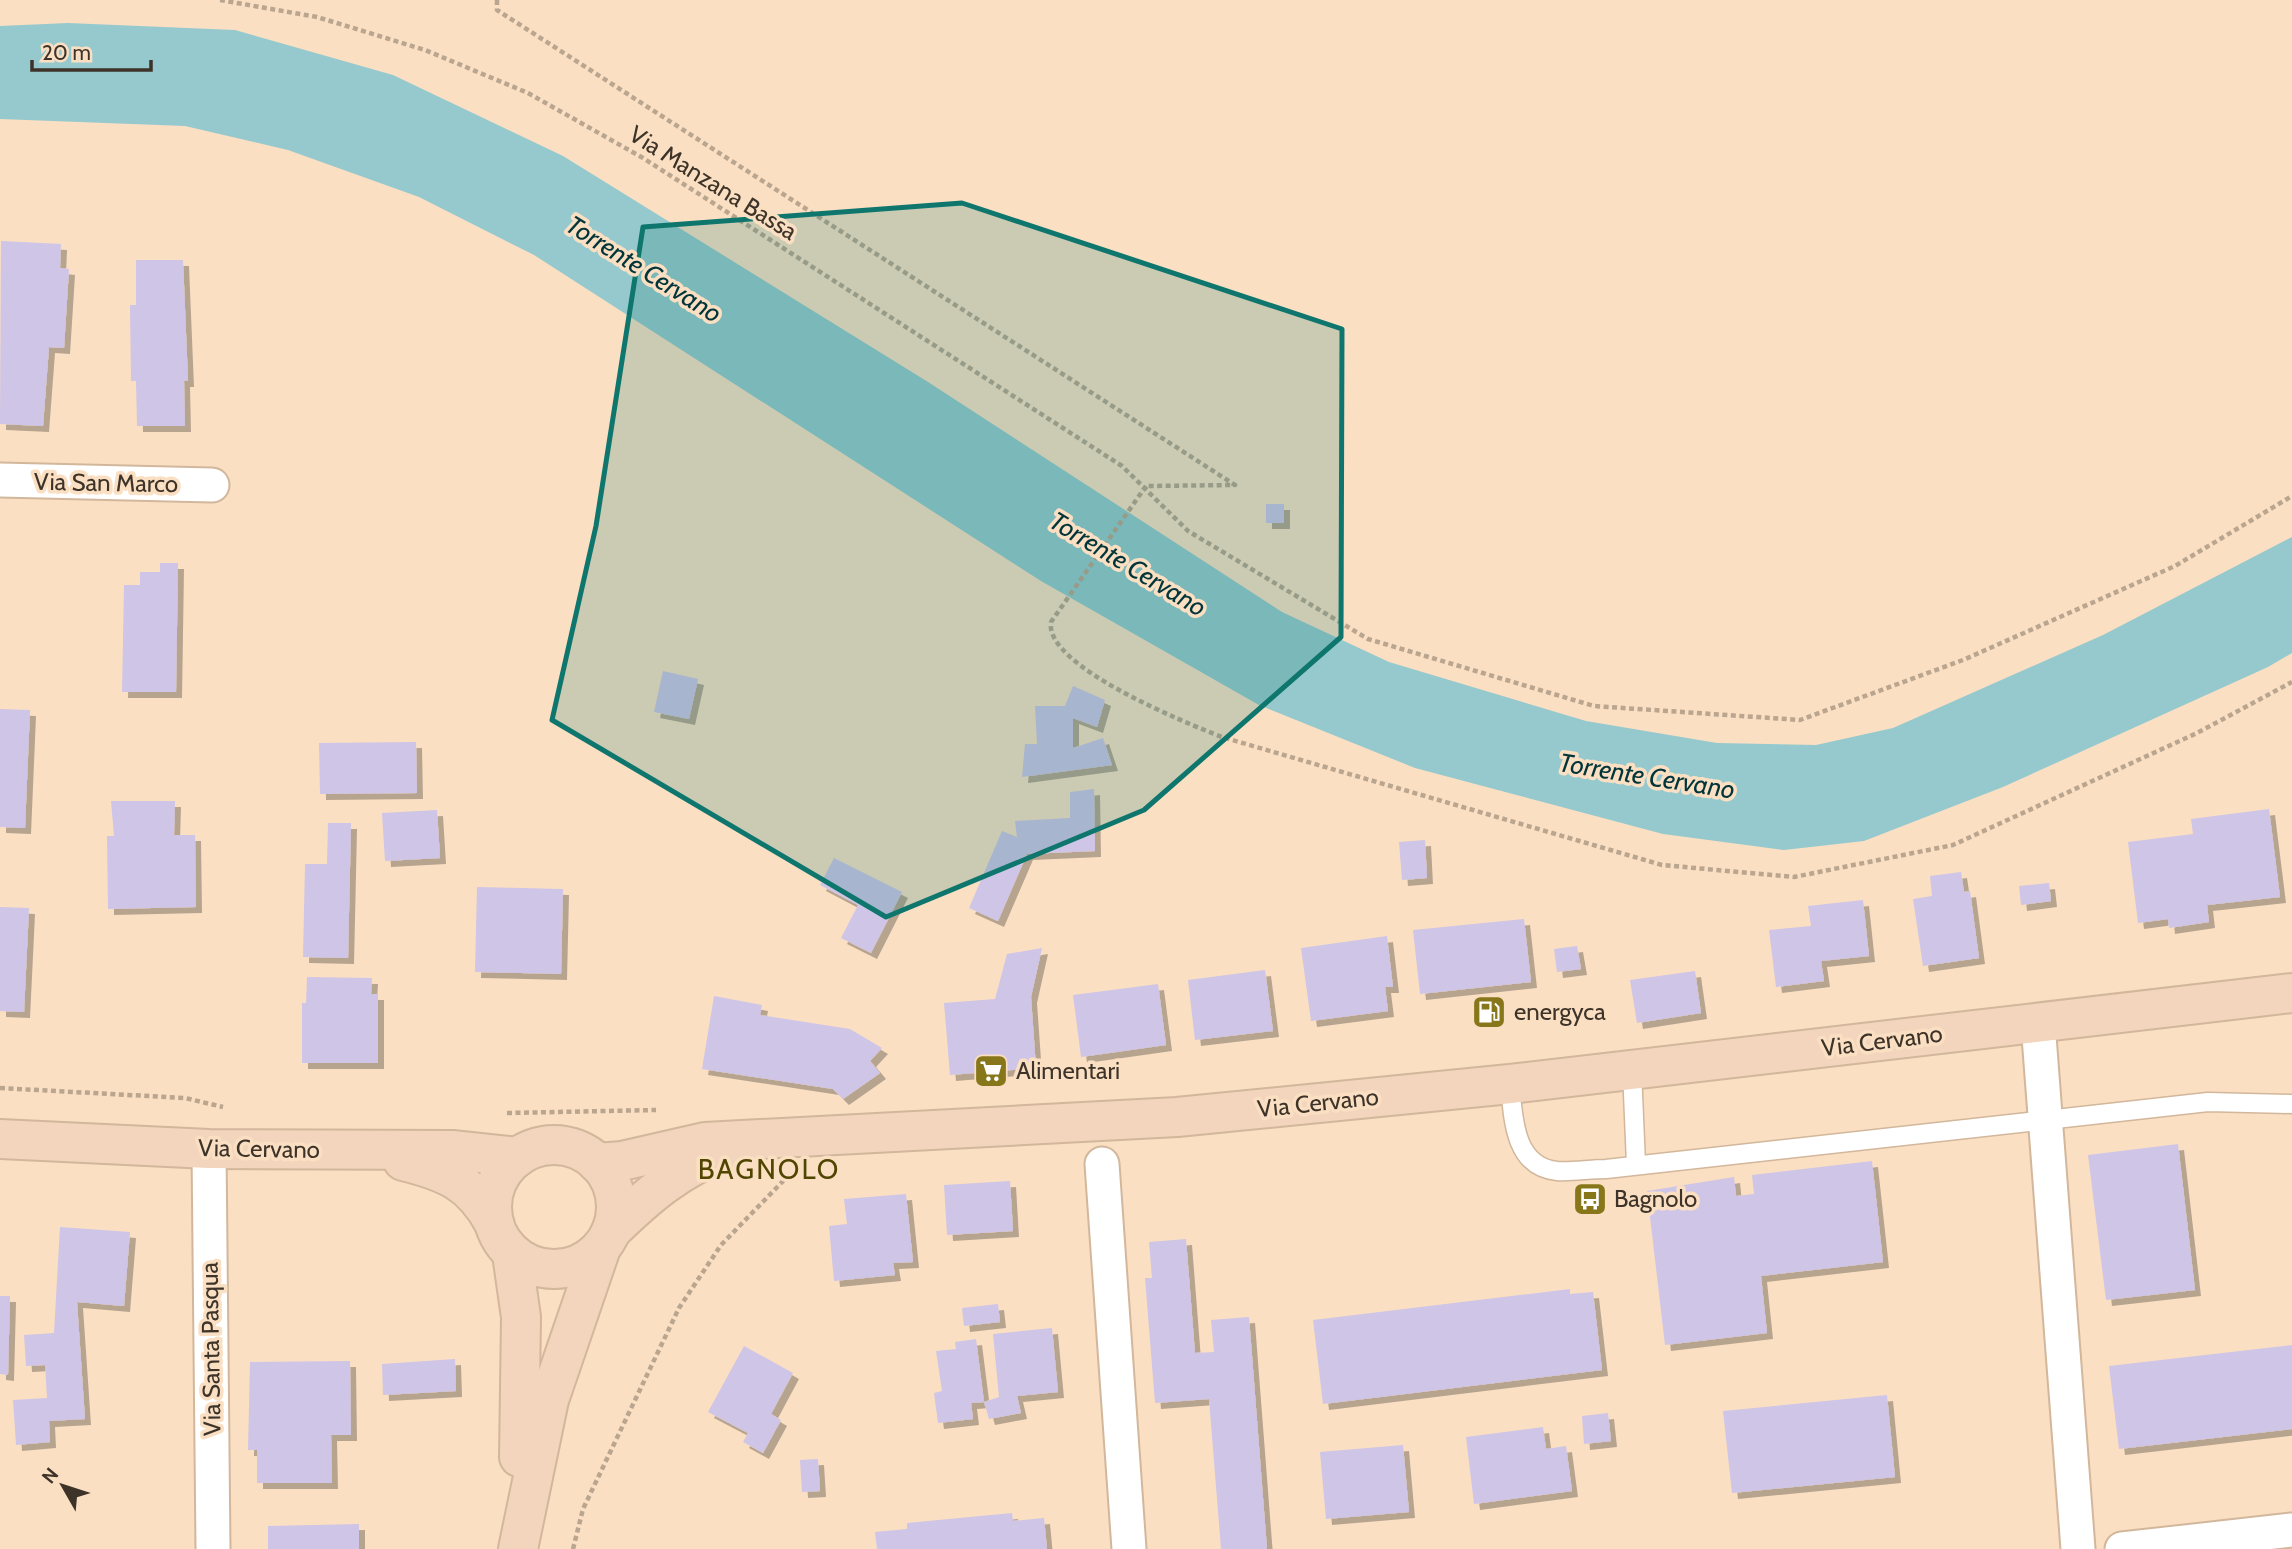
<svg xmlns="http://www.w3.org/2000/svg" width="2292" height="1549" font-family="Cabin,sans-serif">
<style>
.water{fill:#95c9ce}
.building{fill:#cfc5e7;filter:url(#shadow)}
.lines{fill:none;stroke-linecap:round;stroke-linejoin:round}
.lane-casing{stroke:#d2b79c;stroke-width:21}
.street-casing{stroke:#d2b79c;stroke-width:37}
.secondary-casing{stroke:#d2b79c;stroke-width:42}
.path{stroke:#baa58f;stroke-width:4.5;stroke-dasharray:5 3.5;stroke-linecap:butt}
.lane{stroke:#fff;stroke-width:18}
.street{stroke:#fff;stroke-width:33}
.secondary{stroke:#f2d5bc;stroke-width:38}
.marked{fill:#0f766e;fill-opacity:0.2;stroke:#0f766e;stroke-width:5;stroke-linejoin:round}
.labels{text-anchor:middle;stroke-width:7;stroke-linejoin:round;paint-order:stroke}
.street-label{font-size:24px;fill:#3d3328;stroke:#fadfc3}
.poi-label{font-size:24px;fill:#3d3328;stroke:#fadfc3;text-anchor:start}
.water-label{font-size:26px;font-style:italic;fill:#02353a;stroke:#fadfc3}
.quarter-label{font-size:28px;letter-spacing:2px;fill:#514502;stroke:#fadfc3}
</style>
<defs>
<filter id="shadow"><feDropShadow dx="6" dy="6" stdDeviation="0" flood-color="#0004"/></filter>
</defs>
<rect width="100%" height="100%" fill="#fadfc3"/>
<polygon class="water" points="68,23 235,30 393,75 563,156 928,382 1282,612 1389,662 1586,721 1717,743 1816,745 1893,728 2103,635 2292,537 2292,653 2268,667 2003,787 1864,841 1784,850 1663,834 1415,768 1259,705 1041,581 534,255 419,197 288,150 185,126 0,119 0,26"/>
<g class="building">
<polygon points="1,241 61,244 60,268 69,269 64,348 49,347 43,426 0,424"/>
<polygon points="136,260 183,260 188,381 184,381 185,426 137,426 136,381 131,381 130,305 136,305"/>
<rect x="1266" y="504" width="18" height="19"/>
<polygon points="160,563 178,563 176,692 122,692 124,585 140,585 140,572 160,572"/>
<polygon points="663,671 698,679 689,719 654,712"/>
<polygon points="1073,686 1105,700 1097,727 1073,718 1073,748 1103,738 1112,765 1022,777 1025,744 1037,744 1035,706 1065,706"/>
<polygon points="0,709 30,710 25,828 0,827"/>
<polygon points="416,742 417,793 320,794 319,743"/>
<polygon points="1094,789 1095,851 1027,854 998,921 969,908 1002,831 1017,837 1015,821 1070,818 1070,792"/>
<polygon points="111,801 175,801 174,835 195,835 196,907 108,909 107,836 114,836"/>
<polygon points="2269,809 2280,897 2207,905 2209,922 2169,928 2168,919 2138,923 2128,842 2193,834 2191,819"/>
<polygon points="437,810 440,858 385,861 382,813"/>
<polygon points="328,823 351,823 348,958 303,957 305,864 327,864"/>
<polygon points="1425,840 1427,878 1402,880 1399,842"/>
<polygon points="834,858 902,892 871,953 841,938 858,905 820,885"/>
<polygon points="1961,872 1964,892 1970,891 1979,958 1923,966 1913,899 1932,896 1930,876"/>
<polygon points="2049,883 2051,901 2021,905 2019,886"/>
<polygon points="477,887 563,889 561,974 475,972"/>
<polygon points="1863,900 1869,956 1821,961 1824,981 1776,987 1769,930 1811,926 1808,906"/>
<polygon points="0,907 29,908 24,1012 0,1011"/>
<polygon points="1524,919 1531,982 1420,994 1413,930"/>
<polygon points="1387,936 1393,987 1385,987 1388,1011 1311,1021 1301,948"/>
<polygon points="1577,946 1581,969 1557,972 1554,949"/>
<polygon points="1042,948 1031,997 1036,1068 950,1075 944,1003 995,999 1007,954"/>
<polygon points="1265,970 1273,1031 1195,1040 1188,980"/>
<polygon points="1695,971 1701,1013 1637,1023 1630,980"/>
<polygon points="307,977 372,978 371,994 378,994 378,1063 302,1063 302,1003 306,1003"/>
<polygon points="1158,984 1166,1045 1081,1057 1073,995"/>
<polygon points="714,996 762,1005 760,1015 850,1029 882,1048 870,1061 880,1073 843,1099 833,1089 702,1069"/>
<polygon points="2178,1144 2195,1290 2106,1300 2088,1155"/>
<polygon points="1872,1161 1883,1262 1761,1276 1767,1333 1665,1345 1647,1191 1734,1177 1736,1196 1754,1194 1752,1175"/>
<polygon points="1010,1181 1013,1231 947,1235 944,1185"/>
<polygon points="906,1194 913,1262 893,1263 895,1275 834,1281 829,1226 847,1224 844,1199"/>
<polygon points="60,1227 130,1232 124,1306 77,1302 85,1419 49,1421 50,1442 16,1445 13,1400 47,1398 45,1365 26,1366 24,1335 54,1333"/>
<polygon points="1186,1239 1195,1353 1214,1352 1211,1320 1249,1317 1267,1549 1221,1549 1209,1399 1155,1403 1145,1278 1152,1278 1149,1242"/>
<polygon points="1570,1289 1570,1294 1593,1292 1602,1370 1323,1404 1313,1320"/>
<polygon points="0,1296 10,1296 8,1375 0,1374"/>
<polygon points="998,1304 1000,1322 964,1326 962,1308"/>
<polygon points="1052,1328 1058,1392 1017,1396 1021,1413 989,1419 984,1402 999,1397 993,1334"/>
<polygon points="976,1339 984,1402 971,1403 973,1419 938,1423 934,1393 942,1391 936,1351 956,1349 955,1342"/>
<polygon points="2292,1345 2292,1429 2119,1449 2109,1366"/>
<polygon points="744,1346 793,1373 771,1414 781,1420 763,1453 743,1442 748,1433 708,1412"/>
<polygon points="455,1359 456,1391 383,1395 382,1364"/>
<polygon points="350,1361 351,1435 331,1435 332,1483 257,1483 257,1450 248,1450 250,1362"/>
<polygon points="1887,1395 1895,1477 1732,1493 1723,1411"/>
<polygon points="1608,1413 1611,1441 1584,1444 1582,1416"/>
<polygon points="1543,1427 1546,1449 1566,1446 1572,1491 1474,1504 1466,1437"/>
<polygon points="1403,1445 1409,1512 1326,1519 1320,1452"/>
<polygon points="818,1459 820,1491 802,1492 800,1460"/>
<polygon points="1012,1513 1013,1521 1044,1518 1047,1549 877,1549 875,1532 907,1529 907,1523"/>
<polygon points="359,1524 359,1549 268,1549 268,1526"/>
</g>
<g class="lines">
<g class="lane-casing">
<g id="lane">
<polyline points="1632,1070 1636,1164"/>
<path d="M1510 1084C1513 1115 1513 1167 1557 1171 1572 1172 1590 1169 1606 1169L2208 1102 2292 1104"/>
</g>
</g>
<g class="street-casing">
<g id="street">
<polyline points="0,480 212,485"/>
<polyline points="2038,1023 2078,1549"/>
<polyline points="209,1149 213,1549"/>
<polyline points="1102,1164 1129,1549"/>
<polyline points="2122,1549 2292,1530"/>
</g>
</g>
<g class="secondary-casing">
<g id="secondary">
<polyline points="0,1139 209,1149 452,1150 518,1157"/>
<circle cx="554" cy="1207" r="62"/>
<path d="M403 1161C447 1172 472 1182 494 1223"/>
<polyline points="597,1163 622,1161 705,1142 1177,1117 1510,1084 2292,993"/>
<path d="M611 1231C646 1197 680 1167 727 1151"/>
<polyline points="512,1254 521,1317 519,1457"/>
<polyline points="518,1549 549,1400 601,1248"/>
</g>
</g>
<g class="path">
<polyline points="220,0 317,17 425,50 528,93 643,158 1122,466 1188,531 1368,639 1594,706 1800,720 1963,660 2175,566 2292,496"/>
<polyline points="497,0 497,10 1235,485 1147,486"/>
<path d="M1146 486 1051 622C1044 666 1186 723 1222 737L1662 865 1794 877 1953 845 2197 733 2292 682"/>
<polyline points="0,1088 185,1098 223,1107"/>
<polyline points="507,1113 656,1110"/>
<polyline points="573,1549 583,1509 679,1308 721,1245 786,1178"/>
</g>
<use href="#lane" class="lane"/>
<use href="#street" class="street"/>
<use href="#secondary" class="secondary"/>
</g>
<path class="marked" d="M962 203 1342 329 1341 637 1144 810 886 917 552 720 596 526 643 227Z"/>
<defs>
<g id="fuel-square" transform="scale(1.75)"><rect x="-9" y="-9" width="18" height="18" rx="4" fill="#88761a" stroke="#fadfc3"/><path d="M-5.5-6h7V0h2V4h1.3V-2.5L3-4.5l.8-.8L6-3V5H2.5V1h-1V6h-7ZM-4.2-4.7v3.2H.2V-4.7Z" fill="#fff"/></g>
<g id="supermarket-square" transform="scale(1.75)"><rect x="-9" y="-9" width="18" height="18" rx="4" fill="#88761a" stroke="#fadfc3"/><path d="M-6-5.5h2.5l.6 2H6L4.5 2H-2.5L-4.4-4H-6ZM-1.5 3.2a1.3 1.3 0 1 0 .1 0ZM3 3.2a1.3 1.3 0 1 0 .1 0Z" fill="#fff"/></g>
<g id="bus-square" transform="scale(1.75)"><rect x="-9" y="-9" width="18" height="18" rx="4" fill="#88761a" stroke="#fadfc3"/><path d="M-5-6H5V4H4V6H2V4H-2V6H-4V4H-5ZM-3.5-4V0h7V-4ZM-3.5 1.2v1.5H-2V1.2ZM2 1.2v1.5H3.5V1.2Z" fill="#fff"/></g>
</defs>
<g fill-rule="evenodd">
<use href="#fuel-square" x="1489" y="1012"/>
<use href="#supermarket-square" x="991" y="1071"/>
<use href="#bus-square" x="1590" y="1199"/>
</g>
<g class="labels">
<g class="street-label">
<text transform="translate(713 183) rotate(32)" y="8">Via Manzana Bassa</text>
<text transform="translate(106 483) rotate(1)" y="8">Via San Marco</text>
<text transform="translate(1882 1041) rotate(-7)" y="8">Via Cervano</text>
<text transform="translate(1318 1103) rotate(-6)" y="8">Via Cervano</text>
<text transform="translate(259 1149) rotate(1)" y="8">Via Cervano</text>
<text transform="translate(211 1349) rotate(-91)" y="8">Via Santa Pasqua</text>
</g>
<g class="poi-label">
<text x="1514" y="1020">energyca</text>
<text x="1016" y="1079">Alimentari</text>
<text x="1614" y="1207">Bagnolo</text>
</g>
<g class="water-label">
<text transform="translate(644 269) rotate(32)" y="9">Torrente Cervano</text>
<text transform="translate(1128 564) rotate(31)" y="9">Torrente Cervano</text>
<text transform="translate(1647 776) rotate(9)" y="9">Torrente Cervano</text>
</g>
<g class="quarter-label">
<text x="769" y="1179">BAGNOLO</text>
</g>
</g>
<g transform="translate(63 1486) rotate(309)" stroke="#fadfc3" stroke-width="5" paint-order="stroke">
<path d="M0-5L12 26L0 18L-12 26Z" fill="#3d3328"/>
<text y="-10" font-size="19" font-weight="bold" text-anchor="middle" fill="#3d3328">N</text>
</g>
<path d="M32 60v10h119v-10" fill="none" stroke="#3d3328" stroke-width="3.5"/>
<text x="42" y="60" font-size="21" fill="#3d3328" stroke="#fadfc3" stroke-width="5" paint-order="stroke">20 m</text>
</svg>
